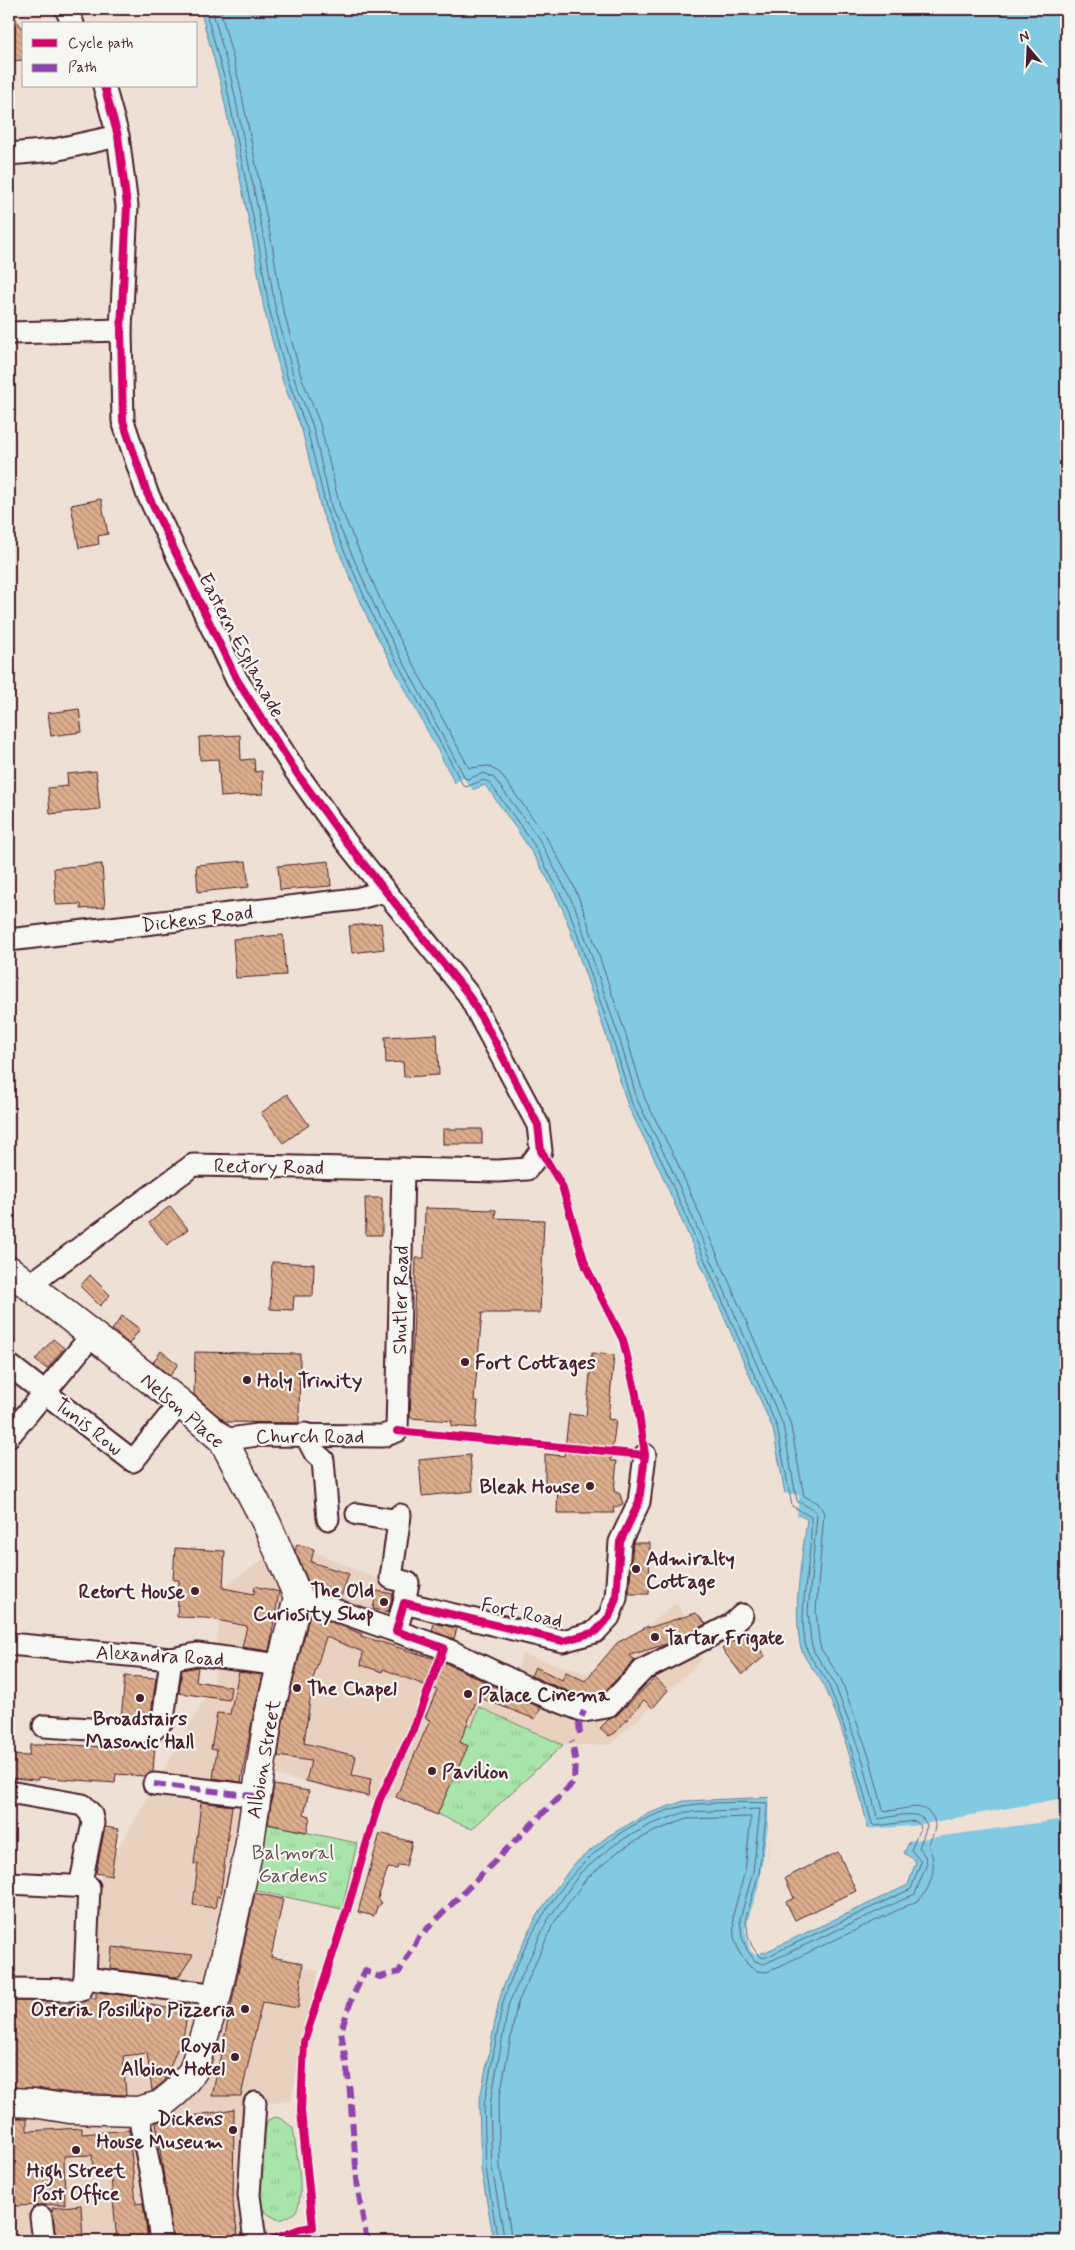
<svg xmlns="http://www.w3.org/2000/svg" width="1075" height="2250" font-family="Mynerve,sans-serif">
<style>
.built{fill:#e9d1bf}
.grass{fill:url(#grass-tufts);stroke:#7a826a}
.water{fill:#81cae2;stroke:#6b8699}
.pier{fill:#eee0d4}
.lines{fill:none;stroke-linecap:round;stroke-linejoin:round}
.shore{stroke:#606374;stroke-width:1}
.building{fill:url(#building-back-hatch);stroke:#4a1f2b}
.street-casing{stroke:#4a1f2b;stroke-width:25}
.secondary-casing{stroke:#4a1f2b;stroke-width:31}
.street{stroke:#f6f6f2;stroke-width:21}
.secondary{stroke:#f6f6f2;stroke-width:28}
.quiet{stroke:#8e44ad;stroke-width:6;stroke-dasharray:12 6;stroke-linecap:butt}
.cycleway-casing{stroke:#f6f6f2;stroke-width:11}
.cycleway{stroke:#d6006c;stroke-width:8}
.poi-dot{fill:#4a1f2b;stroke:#f6f6f2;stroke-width:2}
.labels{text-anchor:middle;stroke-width:4.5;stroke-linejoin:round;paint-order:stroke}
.street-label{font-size:20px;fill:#4a1f2b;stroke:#f6f6f2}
.poi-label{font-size:20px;font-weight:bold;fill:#4a1f2b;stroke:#f6f6f2;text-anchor:start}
.park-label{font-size:20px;fill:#62504b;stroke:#f6f6f2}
</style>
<defs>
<pattern id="grass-tufts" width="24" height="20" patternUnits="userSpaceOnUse" patternTransform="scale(1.25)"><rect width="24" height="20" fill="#a9e4aa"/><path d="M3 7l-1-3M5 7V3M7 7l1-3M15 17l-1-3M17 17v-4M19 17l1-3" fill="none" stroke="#93c392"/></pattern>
<pattern id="building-back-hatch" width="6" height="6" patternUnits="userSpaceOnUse" patternTransform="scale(1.25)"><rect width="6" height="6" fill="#dcae8d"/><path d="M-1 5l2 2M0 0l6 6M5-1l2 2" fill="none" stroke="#b48d73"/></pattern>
</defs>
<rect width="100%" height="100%" fill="#eee0d4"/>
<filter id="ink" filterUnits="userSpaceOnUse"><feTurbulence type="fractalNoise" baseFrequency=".02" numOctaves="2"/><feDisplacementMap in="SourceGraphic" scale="10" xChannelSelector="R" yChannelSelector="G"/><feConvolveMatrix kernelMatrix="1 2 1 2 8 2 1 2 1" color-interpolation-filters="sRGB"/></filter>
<g filter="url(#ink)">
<polygon class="built" points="290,1541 396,1587 384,1637 490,1680 516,1674 522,1654 588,1674 676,1603 698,1637 702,1660 610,1745 563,1745 472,1829 396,1797 379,1801 249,1768 211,1943 319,1971 291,2101 244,2106 246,2241 9,2241 9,1992 94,1994 101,1878 213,1685 222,1588"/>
<g class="grass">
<polygon points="479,1707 563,1745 472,1829 396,1797 461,1722 472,1726"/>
<polygon points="266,1824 357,1843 342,1909 253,1890"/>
<path d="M276 2117 282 2119 293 2128C295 2145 306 2197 296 2211 292 2216 285 2218 279 2220 271 2216 262 2212 260 2202 258 2188 263 2132 268 2120Z"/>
</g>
<path class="water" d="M200 9H1066V2241H494L481 2169 479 2104 499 2001 504 1984 537 1915 573 1865 608 1836 647 1814 684 1801 776 1797 764 1874 751 1918 756 1944 763 1953 908 1885 916 1861 904 1853 917 1826 869 1832C857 1784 846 1731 824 1686 817 1671 803 1661 800 1644 793 1602 802 1560 807 1519L788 1510 773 1429 659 1168 628 1106 607 1038 564 912C543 865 515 826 485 785L461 794 370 623 322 513 302 430 283 382 264 309 254 247 221 85Z"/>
<g class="pier">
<polygon points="463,778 474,791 461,796 453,784"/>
<polygon points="779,1480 783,1493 799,1495 797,1517 785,1511"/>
<polygon points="769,1795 777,1795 779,1797 768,1850 766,1874 754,1918 758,1943 764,1950 822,1923 755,1955 750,1950 745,1929 758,1889 768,1827"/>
<polygon points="1058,1799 1059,1820 907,1841 913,1828 869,1834 866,1829 912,1826"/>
</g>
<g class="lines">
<g class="shore">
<path d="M205 9 226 84 259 246 269 308 288 380 307 429 327 511 375 621 463 785 466 787 483 780 489 782 533 843 569 910 612 1036 632 1104 664 1166 777 1427 792 1506 811 1517C813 1559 798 1600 805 1643 808 1660 823 1670 829 1686 847 1731 860 1777 872 1824L875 1826 915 1821 921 1826 911 1850 921 1862 911 1889 764 1958 759 1956 752 1946 748 1936 746 1918 759 1873 768 1803C749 1802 702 1802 684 1806 590 1827 531 1916 503 2002L484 2105 486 2169 498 2241"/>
<path d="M212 9 232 82 265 245 275 307 294 378 313 427 332 510 380 618 465 778 468 779 484 773 494 778 539 839 575 907 618 1034 638 1102 669 1163 783 1425 797 1501 813 1509 817 1515 808 1611 811 1642 814 1652 834 1682 863 1761 877 1817 879 1819C894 1817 922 1807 927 1826L919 1848 925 1856 927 1863 915 1894 764 1964 755 1961 747 1950 742 1937 740 1919 753 1872 760 1809 686 1812 652 1824 629 1836 614 1845 580 1873 547 1921 509 2003 490 2105 492 2168 505 2241"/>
<path d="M220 9 239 81 272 244 282 305 301 376 320 424 340 507 387 615 469 768 488 766 500 773 545 835 573 884 582 906 625 1032 645 1099 676 1160 790 1422 804 1496 818 1503 824 1513 816 1611 819 1641 821 1649 841 1679 870 1759 883 1810C898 1814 920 1798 932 1816 939 1826 932 1836 928 1846 938 1862 933 1886 919 1900L767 1972 757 1971 749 1966 739 1952 734 1937 733 1915 745 1871 751 1817 687 1819 655 1831 632 1843 619 1851 586 1879 553 1924 517 2005 498 2106 500 2167 512 2241"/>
</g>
</g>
<g class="building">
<polygon points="9,9 24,31 24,60 9,61"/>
<polygon points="101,499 108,534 98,536 99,544 79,548 71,505"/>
<polygon points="79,709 82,732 51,736 48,713"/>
<polygon points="240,735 241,760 254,759 255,772 262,771 263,794 221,797 218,759 200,760 199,737"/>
<polygon points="96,771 100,809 50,814 48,788 68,786 67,774"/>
<polygon points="246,861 249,887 198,892 196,865"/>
<polygon points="329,861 331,886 280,890 278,866"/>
<polygon points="102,864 105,907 81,909 81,904 56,905 54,868"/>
<polygon points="381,923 384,949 352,953 349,926"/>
<polygon points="283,935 286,975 236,978 233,939"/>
<polygon points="437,1034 439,1075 404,1077 403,1062 386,1063 385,1037"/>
<polygon points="287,1094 309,1125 283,1143 261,1113"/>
<rect x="443" y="1129" width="39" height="15"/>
<polygon points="365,1198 382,1198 382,1235 366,1235"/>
<polygon points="170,1206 188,1229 167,1245 149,1223"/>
<polygon points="425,1208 496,1210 495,1218 544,1220 540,1313 482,1313 474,1401 478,1401 476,1428 451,1426 452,1421 410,1418 416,1258 424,1258"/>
<polygon points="272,1262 314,1264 313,1296 294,1296 293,1310 270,1309"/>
<polygon points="90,1275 110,1295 100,1306 80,1286"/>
<polygon points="122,1316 140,1329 129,1344 112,1330"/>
<polygon points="53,1339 64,1348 47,1369 35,1360"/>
<polygon points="161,1351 178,1364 170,1376 153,1362"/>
<polygon points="195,1352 300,1354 299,1423 226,1422 194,1395"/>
<polygon points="592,1353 614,1355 608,1419 616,1420 611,1461 617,1461 614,1491 620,1494 623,1504 613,1508 614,1513 557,1513 558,1484 545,1484 545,1454 564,1456 569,1414 586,1416"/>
<polygon points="470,1455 473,1491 422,1496 419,1460"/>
<polygon points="633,1543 650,1543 649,1594 629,1594"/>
<polygon points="297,1544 314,1549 311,1562 349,1574 340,1599 311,1588 295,1551"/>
<polygon points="175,1548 225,1551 223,1588 254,1594 255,1586 279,1592 269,1651 242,1647 247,1626 206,1618 177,1617 179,1580 173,1580"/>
<polygon points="377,1591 393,1594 388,1612 373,1609"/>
<polygon points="696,1613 706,1624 667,1644 630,1655 635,1660 601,1695 585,1698 531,1676 535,1667 562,1680 566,1672 585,1681 617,1643 648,1626 648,1628"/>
<polygon points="310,1614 362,1634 361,1636 439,1660 541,1708 535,1719 478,1697 460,1742 468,1746 437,1815 396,1797 430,1720 425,1718 437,1690 383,1669 382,1672 361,1665 363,1652 326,1637 313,1679 304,1743 356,1756 352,1775 371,1779 368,1796 306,1781 311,1761 278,1756 283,1722"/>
<polygon points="434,1623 457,1628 454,1639 432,1631"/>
<polygon points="742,1634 748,1642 752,1639 765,1656 742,1675 722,1649"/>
<polygon points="198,1667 196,1681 231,1687 229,1700 179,1693 182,1670"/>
<polygon points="239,1672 263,1675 253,1715 241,1782 213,1778 217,1750 211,1749 217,1713 230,1714"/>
<polygon points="125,1676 156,1678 151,1714 147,1718 121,1719"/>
<polygon points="655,1678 668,1690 653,1708 644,1700 615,1733 609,1736 600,1728 608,1720 616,1716"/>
<polygon points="45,1743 117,1748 118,1743 155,1744 153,1772 144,1776 116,1774 115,1783 38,1777 38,1780 9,1778 9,1755 29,1756 30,1745 45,1745"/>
<polygon points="274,1785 309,1791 304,1814 310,1816 307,1832 268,1824"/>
<polygon points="201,1802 232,1806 220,1897 217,1896 215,1908 193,1905 198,1864 194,1864"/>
<polygon points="105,1827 118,1829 111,1876 96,1873"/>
<polygon points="380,1833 412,1842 406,1866 398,1865 397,1869 388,1868 378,1898 382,1903 377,1907 374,1916 358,1912"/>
<polygon points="838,1852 856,1891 795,1920 786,1902 794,1898 785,1878"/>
<polygon points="255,1893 283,1899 271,1957 303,1963 298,2008 262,2002 241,2096 212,2096"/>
<polygon points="112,1947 193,1955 180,1975 176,1977 110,1969"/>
<polygon points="96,1992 137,1997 136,2002 172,2009 173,2002 189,2004 181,2050 177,2049 165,2081 152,2091 147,2053 123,2056 126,2095 71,2093 35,2088 9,2087 9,2001 81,2002 90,1998 96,1999"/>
<polygon points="234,2109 233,2205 238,2235 209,2240 173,2241 156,2122"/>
<polygon points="9,2118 27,2118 27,2131 82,2128 82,2134 129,2130 136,2204 143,2203 148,2241 117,2241 110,2168 93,2169 92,2155 64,2156 65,2204 15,2206 13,2158 10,2158"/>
<polygon points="81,2205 83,2241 56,2241 52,2208"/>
</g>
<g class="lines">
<g class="street-casing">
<g id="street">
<polyline points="66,9 73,24"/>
<polyline points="9,154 54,150 118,136"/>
<polyline points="9,333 121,330"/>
<polyline points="9,940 356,899 385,891"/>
<polyline points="28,1286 193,1165 498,1171 527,1169 541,1151 538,1125 468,994 346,842 296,772 237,680 147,493 123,421 121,330 127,206 118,136 104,86"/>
<polyline points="9,1365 133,1461 180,1403"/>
<polyline points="305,1434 315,1453 323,1460 328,1519"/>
<polyline points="9,1436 92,1335"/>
<polyline points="223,1440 257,1435 383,1436 397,1431 403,1169"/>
<polyline points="357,1514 399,1521"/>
<polyline points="400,1515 391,1578 408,1583 404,1603"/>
<polyline points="298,1597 444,1648 532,1690"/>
<polyline points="396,1631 404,1603 563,1641 595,1632 609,1617 616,1598 620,1542 639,1502 645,1455"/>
<polyline points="9,1644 171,1659 197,1654 280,1665"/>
<polyline points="533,1691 584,1711 607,1707 643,1670 731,1625 742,1615"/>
<polyline points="44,1726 136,1732 153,1730 163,1720 171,1659"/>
<polyline points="154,1784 256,1796"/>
<polyline points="9,1792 83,1805 91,1814 93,1823 80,1887"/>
<polyline points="9,1883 89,1887 85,1978"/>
<polyline points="9,1989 81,1990 85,1978 217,1995"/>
<polyline points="255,2103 249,2195 255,2241"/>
<polyline points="138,2111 153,2185 161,2241"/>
<polyline points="41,2217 44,2241"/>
</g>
</g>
<g class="secondary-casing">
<polyline id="secondary" points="9,1270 180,1403 223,1440 267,1524 298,1597 268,1719 249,1848 217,1995 193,2071 176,2092 160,2105 138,2111 70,2109 33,2103 9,2102"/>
</g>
<use href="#street" class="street"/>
<use href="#secondary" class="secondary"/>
<g class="quiet">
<polyline points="580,1734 579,1723 584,1711"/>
<polyline points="154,1784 256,1796"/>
<polyline points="367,2241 358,2190 349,2082 341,2031 352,1998 365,1971 380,1977 399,1972 419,1937 574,1782 575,1758 572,1741"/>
</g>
<g class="cycleway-casing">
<g id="cycleway">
<polyline points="104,86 118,136 127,206 121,330 123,421 147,493 237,680 296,772 346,842 468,994 493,1038 538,1125 541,1151 562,1186 586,1267 623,1340 636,1394 645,1455 639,1502 620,1542 616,1598 609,1617 595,1632 563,1641 404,1603 396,1631 444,1648 415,1726 379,1801 347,1910 304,2042 301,2111 313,2227 300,2229 268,2241"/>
<polyline points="397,1431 645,1455"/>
</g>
</g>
<use href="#cycleway" class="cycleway"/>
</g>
</g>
<g class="poi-dot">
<circle cx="465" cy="1362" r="5"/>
<circle cx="247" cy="1380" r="5"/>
<circle cx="590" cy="1486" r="5"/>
<circle cx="636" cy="1569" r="5"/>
<circle cx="195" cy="1591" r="5"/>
<circle cx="384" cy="1602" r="5"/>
<circle cx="655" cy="1637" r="5"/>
<circle cx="297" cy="1688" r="5"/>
<circle cx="468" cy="1694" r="5"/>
<circle cx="140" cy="1698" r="5"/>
<circle cx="432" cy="1771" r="5"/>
<circle cx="245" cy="2009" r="5"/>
<circle cx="235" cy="2057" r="5"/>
<circle cx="233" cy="2130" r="5"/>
<circle cx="76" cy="2150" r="5"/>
</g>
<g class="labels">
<g class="street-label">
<text transform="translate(242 645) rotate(62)" y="7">Eastern Esplanade</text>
<text transform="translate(197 918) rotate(-7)" y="7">Dickens Road</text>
<text transform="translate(269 1166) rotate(1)" y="7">Rectory Road</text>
<text transform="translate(400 1300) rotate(-89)" y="7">Shutler Road</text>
<text transform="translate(183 1410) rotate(41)" y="7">Nelson Place</text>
<text transform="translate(89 1426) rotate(38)" y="7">Tunis Row</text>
<text x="310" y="1443">Church Road</text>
<text transform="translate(522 1612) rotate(12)" y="7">Fort Road</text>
<text transform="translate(160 1655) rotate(3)" y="7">Alexandra Road</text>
<text transform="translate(263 1759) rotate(-80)" y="7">Albion Street</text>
</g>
<g class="poi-label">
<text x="475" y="1369">Fort Cottages</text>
<text x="257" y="1387">Holy Trinity</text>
<text x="580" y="1493" text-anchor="end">Bleak House</text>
<text x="646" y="1565">Admiralty<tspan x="646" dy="23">Cottage</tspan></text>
<text x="374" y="1597" text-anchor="end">The Old<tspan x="374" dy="23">Curiosity Shop</tspan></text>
<text x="185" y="1598" text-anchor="end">Retort House</text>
<text x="665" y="1644">Tartar Frigate</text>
<text x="307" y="1695">The Chapel</text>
<text x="478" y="1701">Palace Cinema</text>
<text x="140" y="1725" text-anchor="middle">Broadstairs<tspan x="140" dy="23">Masonic Hall</tspan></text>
<text x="442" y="1778">Pavilion</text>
<text x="235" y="2016" text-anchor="end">Osteria Posillipo Pizzeria</text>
<text x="225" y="2052" text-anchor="end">Royal<tspan x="225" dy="23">Albion Hotel</tspan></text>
<text x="223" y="2125" text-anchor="end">Dickens<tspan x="223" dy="23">House Museum</tspan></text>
<text x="76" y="2177" text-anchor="middle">High Street<tspan x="76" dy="23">Post Office</tspan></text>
</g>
<g class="park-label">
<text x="293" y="1859">Balmoral<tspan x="293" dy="23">Gardens</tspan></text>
</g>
</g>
<rect width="1075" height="2250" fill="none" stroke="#f6f6f2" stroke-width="30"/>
<rect x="15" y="15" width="1045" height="2220" fill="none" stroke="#4a1f2b" stroke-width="2" filter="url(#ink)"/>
<rect x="22" y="22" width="175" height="65" fill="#f6f6f2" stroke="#b1a0a2"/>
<rect x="32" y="39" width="25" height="8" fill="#d6006c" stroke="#b1a0a2"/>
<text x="68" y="48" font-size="15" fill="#4a1f2b">Cycle path</text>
<rect x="32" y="64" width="25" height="8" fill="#8e44ad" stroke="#b1a0a2"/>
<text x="68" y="72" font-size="15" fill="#4a1f2b">Path</text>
<g transform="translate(1028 48) rotate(341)" stroke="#f6f6f2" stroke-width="4" paint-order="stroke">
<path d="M0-4L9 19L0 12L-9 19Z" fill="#4a1f2b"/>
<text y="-8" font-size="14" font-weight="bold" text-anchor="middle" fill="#4a1f2b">N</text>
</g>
</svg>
